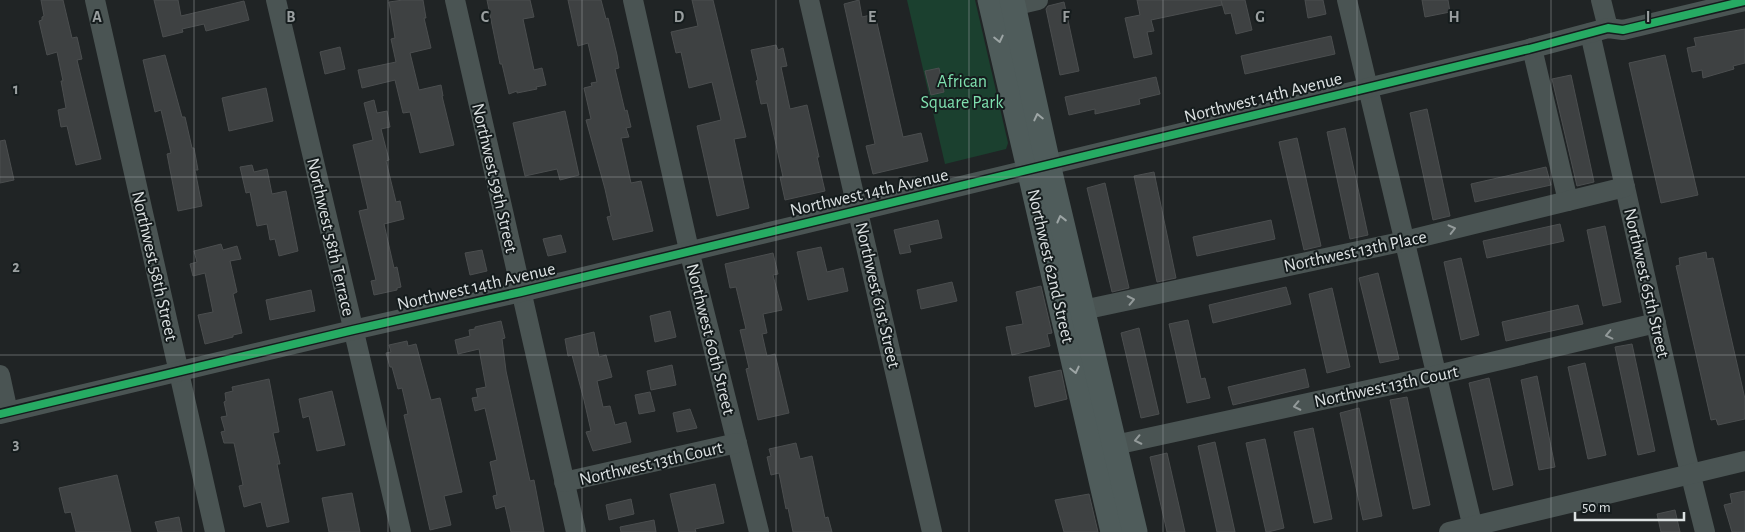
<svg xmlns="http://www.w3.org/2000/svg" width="1745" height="532" font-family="'Alegreya Sans',sans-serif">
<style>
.green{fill:#1b402f}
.building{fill:#3e4142;stroke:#4b4e4f}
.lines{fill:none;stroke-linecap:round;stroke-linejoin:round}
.minor{stroke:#4a5453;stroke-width:20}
.major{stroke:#4f5c5b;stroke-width:25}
.cycleway-casing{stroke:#151c1d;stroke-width:11}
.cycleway{stroke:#26ab63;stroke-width:8}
.oneway{stroke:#9da5a5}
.oneway2{stroke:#939a9a}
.grid{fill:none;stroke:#9a9fa0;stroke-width:1;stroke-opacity:0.55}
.labels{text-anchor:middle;stroke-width:4;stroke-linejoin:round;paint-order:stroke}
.park-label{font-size:18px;fill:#7fe0af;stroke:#151c1d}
.street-label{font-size:18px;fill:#dce1e2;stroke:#151c1d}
.grid-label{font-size:16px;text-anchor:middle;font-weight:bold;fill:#9a9fa0;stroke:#151c1d;stroke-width:4;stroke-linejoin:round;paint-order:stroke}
</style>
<rect width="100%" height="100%" fill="#202425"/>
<polygon class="green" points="907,0 975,0 1008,143 1006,149 945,164"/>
<g class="building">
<polygon points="41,0 63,0 72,38 77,37 82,59 77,60 101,159 76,165 67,126 61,127 58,110 66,108 61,81 63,81 57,52 47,55 39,21 42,20 42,17 44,16"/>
<polygon points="154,0 178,0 181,16 244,1 249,20 206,31 204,24 182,29 183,32 163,37"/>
<polygon points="403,0 423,0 426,18 424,18 431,48 410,53 419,90 441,85 443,96 442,96 454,145 420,153 410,112 403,113 395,80 362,88 358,70 396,62 391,39 395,38 389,2"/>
<polygon points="487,0 530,0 534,17 523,19 534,70 542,68 546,85 536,87 537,89 517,93 517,91 509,94 502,64 500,64"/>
<polygon points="568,0 601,0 606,19 608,18 617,55 619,68 615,69 625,111 627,110 631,127 626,128 629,137 621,138 631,183 641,181 653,231 613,240 607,217 611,216 605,189 586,120 591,119 584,88 592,86 591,83 597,82 588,43 578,46"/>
<polygon points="692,0 713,0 746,137 734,139 749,208 717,216 697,126 721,120 712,82 689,88 681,52 676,53 671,32 698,26"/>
<polygon points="859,0 862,17 875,14 903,137 921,133 928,161 873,174 866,146 875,144 844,4"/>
<polygon points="1137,0 1221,0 1222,5 1151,20 1154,31 1147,32 1152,54 1134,58 1125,18 1140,15"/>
<polygon points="1221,0 1245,0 1252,30 1236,34 1231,13 1225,14"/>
<polygon points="1305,0 1323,0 1326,14 1308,18"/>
<polygon points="1422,0 1448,0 1450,12 1425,17"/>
<polygon points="1064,2 1079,71 1060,75 1046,9 1048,6"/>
<polygon points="1745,29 1745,63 1733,66 1734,69 1703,78 1702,70 1692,72 1687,48 1696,46 1694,38"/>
<polygon points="1331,36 1335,54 1245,74 1241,56"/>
<polygon points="776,45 778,50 783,48 787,66 781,67 790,109 807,105 819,157 817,157 825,191 785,200 780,177 783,177 767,103 761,104 756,81 758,80 751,50"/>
<polygon points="340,47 345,69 325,74 320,52"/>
<polygon points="165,55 182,117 185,117 192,148 194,148 198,170 195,170 202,206 178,211 167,154 171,153 161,110 155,112 143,60"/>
<polygon points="1665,55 1698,195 1661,203 1629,63"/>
<polygon points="939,68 944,92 931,95 925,71"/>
<polygon points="1571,75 1594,182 1577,186 1552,79"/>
<polygon points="1156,77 1160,94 1139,99 1140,104 1095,114 1095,109 1069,115 1065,97"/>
<polygon points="266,88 273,121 229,131 222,98"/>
<polygon points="374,100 377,113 387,111 390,127 381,129 389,160 386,161 396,202 400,201 404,219 384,224 394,268 397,267 401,287 397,288 397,290 374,295 371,281 376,280 359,211 368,209 353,145 373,140 364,103"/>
<polygon points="1427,109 1450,216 1433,220 1410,113"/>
<polygon points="565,111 579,175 560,180 557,169 525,176 513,123"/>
<polygon points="1345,128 1368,235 1350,239 1327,132"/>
<polygon points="1297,138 1321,246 1304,250 1279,142"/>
<polygon points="5,140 14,180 0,183 0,141"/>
<polygon points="252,165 254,172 267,169 272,194 286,191 298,251 279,256 275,239 270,240 267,224 257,226 250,192 246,193 240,167"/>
<polygon points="1546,167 1551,185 1475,202 1471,184"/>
<polygon points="1154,172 1176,278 1157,282 1134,176"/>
<polygon points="1105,183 1129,288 1112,292 1087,188"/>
<polygon points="938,220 942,238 909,245 911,252 900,254 894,230"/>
<polygon points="1271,220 1275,239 1197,256 1193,237"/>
<polygon points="1560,224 1564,241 1487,258 1483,241"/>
<polygon points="1605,226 1621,302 1603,306 1587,230"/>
<polygon points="561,235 566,252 548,256 543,239"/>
<polygon points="221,244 223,250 237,246 241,259 230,261 237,292 233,294 242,333 233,335 233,337 205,344 198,315 213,312 205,273 193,276 190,264 197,262 194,251"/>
<polygon points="821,247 827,272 843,268 848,291 808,300 797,252"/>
<polygon points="482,250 487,271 470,275 465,253"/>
<polygon points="1706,252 1707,259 1713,258 1745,399 1745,419 1718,425 1716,419 1711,420 1676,266 1680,265 1679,258"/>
<polygon points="773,253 778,274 773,275 782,310 763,314 767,333 762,334 767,356 775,354 789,413 758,420 746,369 749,368 740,330 746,329 736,287 730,288 725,264"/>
<polygon points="1461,258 1479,335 1461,340 1444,262"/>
<polygon points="1378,273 1399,359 1380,363 1359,278"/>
<polygon points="952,282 957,301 921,309 917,290"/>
<polygon points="1041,286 1052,333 1047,334 1050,346 1012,355 1006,327 1023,324 1016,292"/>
<polygon points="1286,287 1291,304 1213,323 1209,305"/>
<polygon points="1332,288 1350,367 1327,373 1309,294"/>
<polygon points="311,290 315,311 270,320 266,300"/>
<polygon points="1578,305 1583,324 1506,341 1502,322"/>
<polygon points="670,311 676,337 655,342 650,316"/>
<polygon points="1188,320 1201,379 1205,378 1210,398 1187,403 1169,324"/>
<polygon points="501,321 505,338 502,339 506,371 530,481 534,480 544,532 511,532 505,506 496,509 493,496 497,495 490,462 497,460 485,408 475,411 472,398 478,397 476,389 486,387 479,349 458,354 455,340 470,336 469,330 475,329 475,327"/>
<polygon points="1139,328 1159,414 1141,418 1121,333"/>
<polygon points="594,332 599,357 606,355 612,377 597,381 603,407 610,406 615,425 626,422 631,442 593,451 586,432 591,431 584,400 572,355 568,356 565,339"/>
<polygon points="407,341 408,346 416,344 431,400 440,398 462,492 444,496 451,525 430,530 404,415 408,414 402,388 398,389 392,367 390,367 386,353 391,352 389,345"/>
<polygon points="1632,344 1655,451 1638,455 1615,347"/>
<polygon points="1585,363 1606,455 1588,459 1568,367"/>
<polygon points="672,365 676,385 651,390 647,371"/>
<polygon points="1305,369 1309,387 1233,405 1228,387"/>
<polygon points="1061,370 1067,399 1035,407 1029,377"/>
<polygon points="1537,376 1555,467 1539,470 1521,380"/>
<polygon points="1489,378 1513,485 1493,490 1469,383"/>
<polygon points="269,379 279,432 273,433 280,464 277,464 289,522 267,527 261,502 244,507 239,486 243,485 234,443 224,443 221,432 225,431 221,417 227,416 224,402 226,401 225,393 233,391 232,387"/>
<polygon points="332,391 345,445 317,451 309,416 303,418 299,399"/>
<polygon points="650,392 655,411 639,414 635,395"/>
<polygon points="1407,397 1430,505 1413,509 1390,400"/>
<polygon points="1359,408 1382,516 1363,520 1340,413"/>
<polygon points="690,409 697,428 677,432 673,413"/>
<polygon points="1313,428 1332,519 1314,523 1294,432"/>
<polygon points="1265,439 1284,528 1268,532 1266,532 1246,443"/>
<polygon points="1215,442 1235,532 1217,532 1198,446"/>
<polygon points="796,443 800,459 812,456 825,518 828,517 832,532 793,532 788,508 786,509 779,473 771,475 767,457 771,456 769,449"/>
<polygon points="1167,453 1185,532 1167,532 1150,457"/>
<polygon points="117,475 131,532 76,532 71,512 65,513 59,488"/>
<polygon points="715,484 724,523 695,529 696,532 679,532 670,494"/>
<polygon points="1745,491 1745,532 1732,532 1724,505 1732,503 1730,494"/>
<polygon points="352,493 360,532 329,532 322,498"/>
<polygon points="1089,494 1098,532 1064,532 1055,500"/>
<polygon points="631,499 634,514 609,520 606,505"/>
<polygon points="1675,510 1680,532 1661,532 1657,514"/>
<polygon points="179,517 182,532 158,532 155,522"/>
<polygon points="654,520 656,532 621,532 620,527"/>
</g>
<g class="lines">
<g class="minor">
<polyline points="95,0 215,532"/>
<polyline points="276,0 401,532"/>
<polyline points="455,0 576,532"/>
<polyline points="633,0 689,250 759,532"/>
<polyline points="809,0 932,532"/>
<polyline points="1347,0 1474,532"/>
<polyline points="1601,0 1608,28"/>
<polyline points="1013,6 1038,0"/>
<polyline points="1590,33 1685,452 1705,532"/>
<polyline points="1532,48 1568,201"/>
<polyline points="1083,310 1405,241 1625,187"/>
<polyline points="0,375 8,412"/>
<polyline points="0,414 353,330 521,292 1529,49 1608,28 1623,30 1745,1"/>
<polyline points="1115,445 1437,375 1656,323"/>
<polyline points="564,482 737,443"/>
<polyline points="1449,532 1745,461"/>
</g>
<g class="major">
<polyline points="990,0 1113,532"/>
<polyline points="1012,0 1048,164 1135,532"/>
</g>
<g class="cycleway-casing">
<polyline id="cycleway" points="0,414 353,330 521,292 1529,49 1608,28 1623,30 1745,1"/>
</g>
<use href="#cycleway" class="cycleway"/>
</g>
<defs><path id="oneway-chevron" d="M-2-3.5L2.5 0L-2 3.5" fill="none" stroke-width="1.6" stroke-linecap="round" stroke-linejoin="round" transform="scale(1.25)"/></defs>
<g class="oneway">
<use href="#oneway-chevron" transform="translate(999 39) rotate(77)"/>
<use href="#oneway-chevron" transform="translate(1038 117) rotate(-103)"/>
<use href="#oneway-chevron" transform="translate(1061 219) rotate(-104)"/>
<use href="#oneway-chevron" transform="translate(1075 370) rotate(77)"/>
</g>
<g class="oneway2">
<use href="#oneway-chevron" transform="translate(1452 229) rotate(-14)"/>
<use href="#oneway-chevron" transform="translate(1131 300) rotate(-12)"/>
<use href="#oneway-chevron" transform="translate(1609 335) rotate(167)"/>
<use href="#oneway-chevron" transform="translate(1297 406) rotate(168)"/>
<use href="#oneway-chevron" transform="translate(1138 440) rotate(168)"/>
</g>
<path class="grid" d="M194 0V532M388 0V532M582 0V532M776 0V532M969 0V532M1163 0V532M1357 0V532M1551 0V532M0 177H1745M0 355H1745"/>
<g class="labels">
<g class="park-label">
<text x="962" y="87">African<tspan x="962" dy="21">Square Park</tspan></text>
</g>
<g class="street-label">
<text transform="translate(1263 97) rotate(-14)" y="6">Northwest 14th Avenue</text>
<text transform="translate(495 178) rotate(77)" y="6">Northwest 59th Street</text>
<text transform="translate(869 192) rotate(-13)" y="6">Northwest 14th Avenue</text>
<text transform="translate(331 237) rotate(77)" y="6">Northwest 58th Terrace</text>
<text transform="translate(1355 251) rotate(-12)" y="6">Northwest 13th Place</text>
<text transform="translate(155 266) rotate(77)" y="6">Northwest 58th Street</text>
<text transform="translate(1051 266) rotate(77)" y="6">Northwest 62nd Street</text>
<text transform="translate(1647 283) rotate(77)" y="6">Northwest 65th Street</text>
<text transform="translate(476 286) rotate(-13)" y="6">Northwest 14th Avenue</text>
<text transform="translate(878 295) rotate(77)" y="6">Northwest 61st Street</text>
<text transform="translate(711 339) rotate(76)" y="6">Northwest 60th Street</text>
<text transform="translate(1386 386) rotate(-12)" y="6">Northwest 13th Court</text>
<text transform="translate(651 463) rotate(-13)" y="6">Northwest 13th Court</text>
</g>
</g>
<g class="grid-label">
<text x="97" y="22">A</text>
<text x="291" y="22">B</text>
<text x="485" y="22">C</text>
<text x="679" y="22">D</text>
<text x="872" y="22">E</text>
<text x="1066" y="22">F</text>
<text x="1260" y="22">G</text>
<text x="1454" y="22">H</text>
<text x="1648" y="22">I</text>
<text x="16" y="94">1</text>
<text x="16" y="272">2</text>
<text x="16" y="449">3</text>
</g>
<path d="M1575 512v8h109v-8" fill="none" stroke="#dce1e2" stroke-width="2.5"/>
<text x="1582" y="512" font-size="15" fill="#dce1e2" stroke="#151c1d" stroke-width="4" paint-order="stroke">50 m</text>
</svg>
